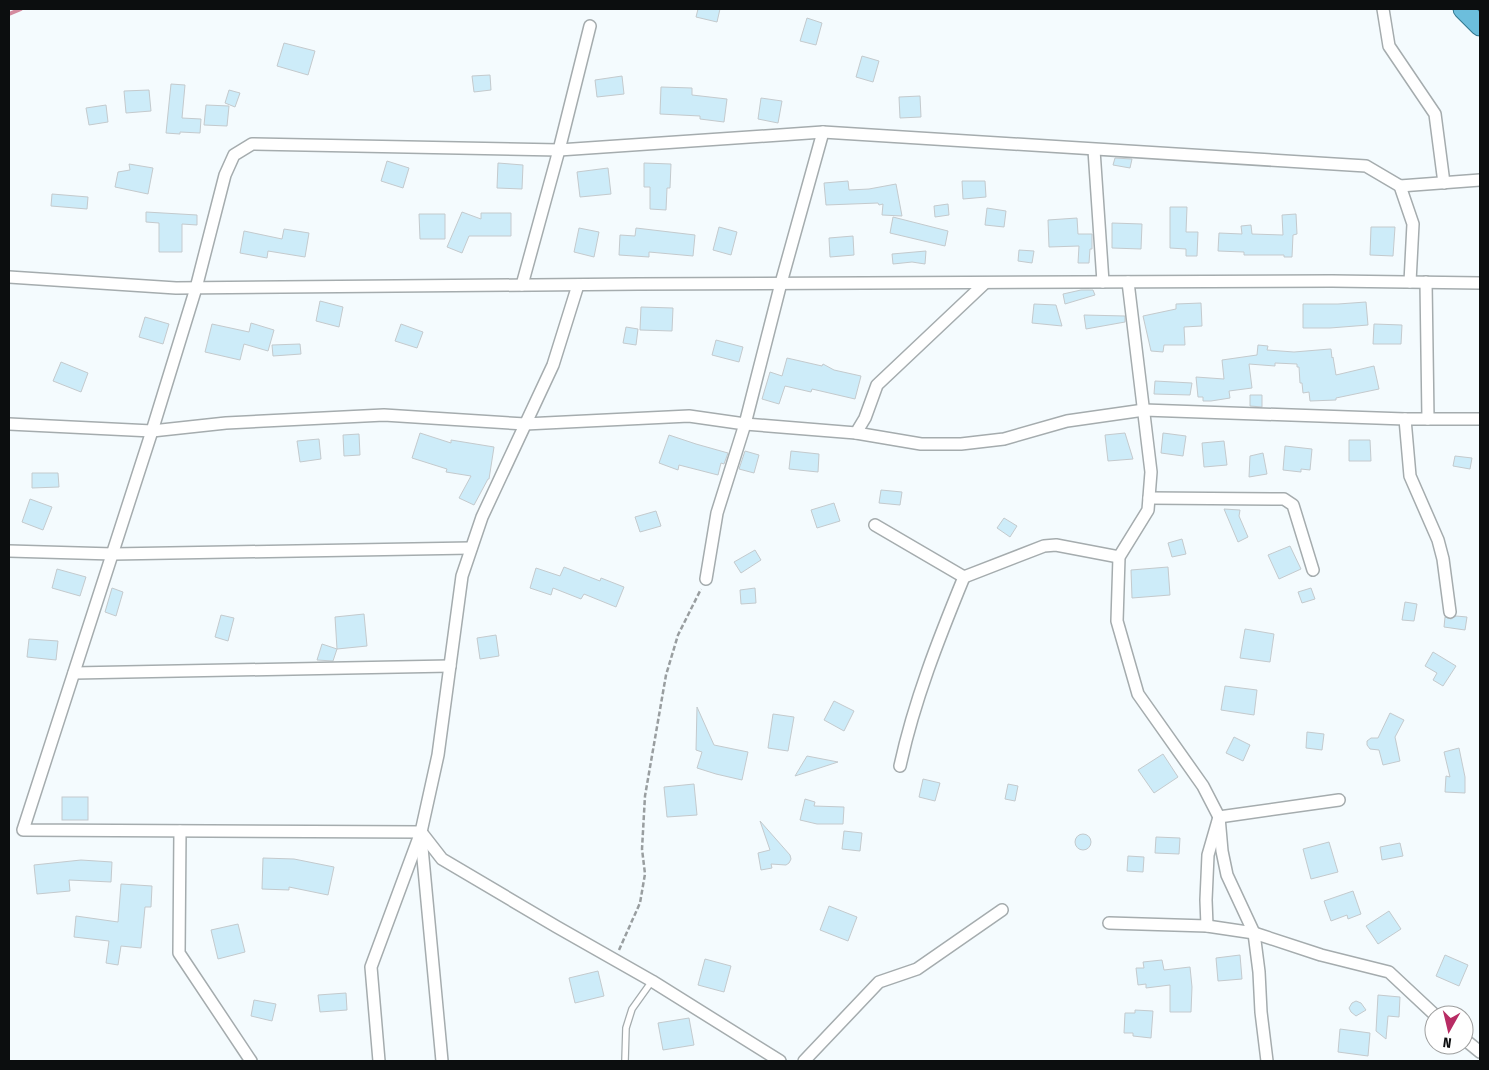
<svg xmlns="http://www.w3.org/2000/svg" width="1489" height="1070" font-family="'Fira Sans Condensed',sans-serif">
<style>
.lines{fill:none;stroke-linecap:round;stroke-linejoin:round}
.stream{stroke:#d48b9f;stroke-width:4}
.building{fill:#cdecf9;stroke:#c4cacd}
.service-casing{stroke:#a5acae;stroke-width:8}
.minor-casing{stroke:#a5acae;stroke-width:14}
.trunk-casing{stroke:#32768e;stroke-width:21}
.path{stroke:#999ea0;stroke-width:2.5;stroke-dasharray:5 2.5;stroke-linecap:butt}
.service{stroke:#fff;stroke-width:5.5}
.minor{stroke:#fff;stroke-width:11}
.trunk{stroke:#6cbedc;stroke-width:19}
</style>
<rect width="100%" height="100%" fill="#f4fbfe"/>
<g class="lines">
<polyline class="stream" points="9,14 21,9"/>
</g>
<g class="building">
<polygon points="698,9 720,9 717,22 696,17"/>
<polygon points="807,18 822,23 816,45 800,41"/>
<polygon points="284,43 315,51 308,75 277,66"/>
<polygon points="862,56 879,61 873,82 856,77"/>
<polygon points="490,75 491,90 474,92 472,76"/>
<polygon points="622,76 624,94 597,97 595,80"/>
<polygon points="171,84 185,85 182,118 201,119 200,133 180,132 180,134 166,133"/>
<polygon points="661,87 692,88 692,95 727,99 724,122 700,119 700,116 660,114"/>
<polygon points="149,90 151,111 126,113 124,91"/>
<polygon points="229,90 240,93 235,107 225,103"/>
<polygon points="920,96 921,117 900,118 899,97"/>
<polygon points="761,98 782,101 778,123 758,119"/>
<polygon points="106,105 108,122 89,125 86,108"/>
<polygon points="206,105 229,106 227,126 204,125"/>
<polygon points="1115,158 1132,159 1130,168 1113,165"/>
<polygon points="387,161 409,168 403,188 381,181"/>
<polygon points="498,163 523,165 522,189 497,188"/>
<polygon points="644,163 671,164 670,188 667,188 666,210 650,209 650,187 644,187"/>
<polygon points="129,164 153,168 148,194 115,187 118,172 130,170"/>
<polygon points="608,168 611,194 580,197 577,172"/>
<polygon points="848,181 849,190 869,189 896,184 902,216 882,215 883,204 879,205 878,203 826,205 824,183"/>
<polygon points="962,181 985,181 986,197 963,199"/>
<polygon points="52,194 88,197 87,209 51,206"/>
<polygon points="948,204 949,215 935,217 934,206"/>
<polygon points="1170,207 1187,207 1186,232 1198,232 1197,256 1186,256 1186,249 1170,248"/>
<polygon points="987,208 1006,211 1004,227 985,225"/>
<polygon points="146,212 197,215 197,225 182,224 182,252 159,252 159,223 146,222"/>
<polygon points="462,212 481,219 481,213 511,213 511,236 469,236 462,253 447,247"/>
<polygon points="419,214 445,214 445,239 420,239"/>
<polygon points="1296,214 1297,234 1293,235 1292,257 1284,257 1284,255 1244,255 1244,252 1218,251 1219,233 1242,234 1241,226 1251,225 1252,234 1283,235 1282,215"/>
<polygon points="893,217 948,231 945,246 890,233"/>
<polygon points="1077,218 1078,234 1092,234 1092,249 1090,249 1089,263 1078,263 1079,246 1049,247 1048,220"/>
<polygon points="1112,223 1142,224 1141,249 1112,248"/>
<polygon points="719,227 737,232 731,255 713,250"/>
<polygon points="1371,227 1395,227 1393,256 1370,255"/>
<polygon points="579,228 599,232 594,257 574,252"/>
<polygon points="636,228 695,235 693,256 649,252 649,257 619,255 620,235 635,236"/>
<polygon points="284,229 309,233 305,257 268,251 267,258 240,253 244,231 282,239"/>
<polygon points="853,236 854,255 830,257 829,238"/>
<polygon points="1019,250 1034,251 1032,263 1018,261"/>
<polygon points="926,251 925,264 912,262 893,264 892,254"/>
<polygon points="1081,290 1093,290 1095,295 1065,304 1063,294"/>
<polygon points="320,301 343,307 339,327 316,321"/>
<polygon points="1366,302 1368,325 1330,328 1303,328 1303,304 1338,304"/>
<polygon points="1201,303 1202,326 1184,327 1185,345 1164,345 1163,352 1151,351 1143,316 1176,309 1176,304"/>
<polygon points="1034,304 1056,305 1062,326 1032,323"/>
<polygon points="641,307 673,308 672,331 640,330"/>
<polygon points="1084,315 1125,316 1125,322 1086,329"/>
<polygon points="145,317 169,324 163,344 139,337"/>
<polygon points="251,323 274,330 268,351 244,344 240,360 205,352 212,324 249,332"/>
<polygon points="401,324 423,332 417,348 395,341"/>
<polygon points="1374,324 1402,325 1401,344 1373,344"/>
<polygon points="626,327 638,329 636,345 623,343"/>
<polygon points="716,340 743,347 739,362 712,355"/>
<polygon points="300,344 301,354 273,356 272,345"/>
<polygon points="1258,345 1268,346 1267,350 1294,352 1330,349 1331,349 1332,358 1333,357 1336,375 1374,366 1379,389 1336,398 1336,400 1310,401 1309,392 1303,393 1302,383 1300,383 1299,367 1297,367 1297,364 1275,363 1275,366 1249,364 1252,388 1229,391 1230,398 1211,401 1203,401 1203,397 1198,397 1196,377 1224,379 1222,360 1257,355"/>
<polygon points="787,358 822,366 823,364 834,370 861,376 855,399 812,389 811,392 785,386 779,404 762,399 770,372 782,376"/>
<polygon points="61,362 88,373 81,392 53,381"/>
<polygon points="1155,381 1192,383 1190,395 1154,394"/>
<polygon points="1250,395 1262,395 1262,407 1250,406"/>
<polygon points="420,433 451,443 451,440 494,447 489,479 488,479 474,505 459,498 471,476 446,472 447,469 412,458"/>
<polygon points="1125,433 1133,459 1108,461 1105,435"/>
<polygon points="1163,433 1186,436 1183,456 1161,453"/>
<polygon points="359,434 360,455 344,456 343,435"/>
<polygon points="669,435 696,444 728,453 724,464 721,463 718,475 679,465 678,470 659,463"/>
<polygon points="319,439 321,459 300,462 297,441"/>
<polygon points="1349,440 1370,440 1371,461 1349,461"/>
<polygon points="1224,441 1227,465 1204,467 1202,443"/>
<polygon points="1285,446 1312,449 1310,470 1301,469 1301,472 1283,470"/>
<polygon points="745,451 759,455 754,473 739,469"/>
<polygon points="791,451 819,454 818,472 789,469"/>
<polygon points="1263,453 1267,474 1249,477 1250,456"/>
<polygon points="1455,456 1472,458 1470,469 1453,466"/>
<polygon points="32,473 58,473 59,487 32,488"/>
<polygon points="881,490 902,492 900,505 879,503"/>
<polygon points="30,499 52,507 43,530 22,522"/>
<polygon points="834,503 840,521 817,528 811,510"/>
<polygon points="1224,509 1240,510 1239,516 1248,537 1238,542"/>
<polygon points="656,511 661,526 640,532 635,517"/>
<polygon points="1004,518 1017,526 1010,537 997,528"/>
<polygon points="1182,539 1186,554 1172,557 1168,543"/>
<polygon points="1290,546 1301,569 1279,579 1268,555"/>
<polygon points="755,550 761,560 741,573 734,562"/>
<polygon points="564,567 600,581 601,578 624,587 616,607 584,594 581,599 553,588 551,595 530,588 536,568 560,576"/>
<polygon points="1168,567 1170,595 1132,598 1131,570"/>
<polygon points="57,569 86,577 80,596 52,588"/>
<polygon points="112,588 123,592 116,616 105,612"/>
<polygon points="755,588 756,603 741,604 740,590"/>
<polygon points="1311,588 1315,599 1302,603 1298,592"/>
<polygon points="1405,602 1417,604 1414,621 1402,620"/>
<polygon points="364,614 367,646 337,649 335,617"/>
<polygon points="221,615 234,618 228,641 215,637"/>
<polygon points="1456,616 1467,617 1465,630 1444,627 1445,617 1451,619"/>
<polygon points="1245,629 1274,634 1270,662 1240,658"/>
<polygon points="496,635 499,656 480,659 477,638"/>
<polygon points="29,639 58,641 56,660 27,657"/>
<polygon points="322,644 337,649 333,661 317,660"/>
<polygon points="1433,652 1456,666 1443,686 1433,680 1437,673 1425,666"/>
<polygon points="1225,686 1257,690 1254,715 1221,710"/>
<polygon points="834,701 854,711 844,731 824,720"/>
<polygon points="697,707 714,745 748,752 742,780 716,774 697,768 702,752 696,750"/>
<polygon points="1390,713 1404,720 1395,737 1400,761 1383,765 1379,750 1370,749 1367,745 1367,741 1371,738 1378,738"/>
<polygon points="773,714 794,717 788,751 768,748"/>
<polygon points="1307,732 1324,734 1322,750 1306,748"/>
<polygon points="1234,737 1250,745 1243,761 1226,753"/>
<polygon points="1459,748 1465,777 1465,793 1445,792 1446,776 1450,777 1444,752"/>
<polygon points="1163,754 1178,777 1154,793 1138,770"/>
<polygon points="807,756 838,762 795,776"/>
<polygon points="923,779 940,783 935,801 919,797"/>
<polygon points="694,784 697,815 667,817 664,787"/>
<polygon points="1008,784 1018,786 1015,801 1005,799"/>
<rect x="62" y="797" width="26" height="23"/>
<polygon points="805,799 815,802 814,806 844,807 843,824 817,824 800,820"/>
<polygon points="760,821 790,855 791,859 789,863 786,865 771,864 772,868 761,870 758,853 770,850"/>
<polygon points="844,831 862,833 860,851 842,849"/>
<circle cx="1083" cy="842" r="8"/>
<polygon points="1156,837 1180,838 1179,854 1155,853"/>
<polygon points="1329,842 1338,872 1311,879 1303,849"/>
<polygon points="1400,843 1403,856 1382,860 1380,847"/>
<polygon points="1128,856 1144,857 1143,872 1127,871"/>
<polygon points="263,858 294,859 334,867 328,895 289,887 289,890 262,889"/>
<polygon points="81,860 112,862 111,882 69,880 70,891 37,894 34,865"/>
<polygon points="121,884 152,886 151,907 145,907 141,948 121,946 118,965 106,963 109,941 74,937 76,916 118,922"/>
<polygon points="1353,891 1361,914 1348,919 1347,915 1331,921 1324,901"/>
<polygon points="829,906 857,917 848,941 820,930"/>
<polygon points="1389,911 1401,929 1378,944 1366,926"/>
<polygon points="238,924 245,952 218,959 211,930"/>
<polygon points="1240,955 1242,979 1218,981 1216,958"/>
<polygon points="1445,955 1468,965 1459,986 1436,976"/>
<polygon points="705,959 731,966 724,992 698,985"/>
<polygon points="1162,960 1164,970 1190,967 1192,987 1191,1012 1170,1012 1170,985 1146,988 1146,984 1138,985 1136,968 1144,968 1143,962"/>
<polygon points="598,971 604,996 575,1003 569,978"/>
<polygon points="346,993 347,1010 320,1012 318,995"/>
<polygon points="1378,995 1400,997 1399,1017 1388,1016 1386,1039 1376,1031"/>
<polygon points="254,1000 276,1004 272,1021 251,1016"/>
<polygon points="1356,1001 1361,1003 1366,1010 1356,1016 1351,1012 1349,1008 1352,1003"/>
<polygon points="1135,1010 1153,1011 1151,1038 1133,1036 1133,1033 1124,1033 1125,1013 1135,1013"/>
<polygon points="689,1018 694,1045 663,1050 658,1023"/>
<polygon points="1340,1029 1370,1033 1368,1056 1338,1052"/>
</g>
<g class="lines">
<g class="service-casing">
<polyline id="service" points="625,1061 626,1028 632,1009 652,981"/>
</g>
<g class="minor-casing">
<g id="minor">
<polyline points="1383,9 1389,46 1435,114 1444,183"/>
<polyline points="1094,150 1103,282"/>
<polyline points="1400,186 1480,180"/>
<polyline points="9,277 176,288 638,284 1332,281 1480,283"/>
<polyline points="1128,282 1151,472 1148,510 1119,557 1117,621 1138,694 1203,786 1219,817 1222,851 1227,875 1254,933 1259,972 1261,1012 1267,1061"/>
<polyline points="1426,282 1428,419"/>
<polyline points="522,285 559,150 590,26"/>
<polyline points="1405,419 1410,476 1438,540 1443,559 1450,612"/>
<polyline points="9,424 152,431 226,423 384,415 525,424 689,416 745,424 856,433 865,418 877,385 985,283"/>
<polyline points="856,433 921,444 961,444 1004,439 1067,421 1144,410 1405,419 1480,419"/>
<polyline points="1149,498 1284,499 1293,505 1313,570"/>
<polyline points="875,525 964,577 1044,546 1056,545 1119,557"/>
<polyline points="9,551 113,554 471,548"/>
<polyline points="706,579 717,513 745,424 781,283 823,132"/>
<polyline points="74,673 450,666"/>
<path d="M900 766C914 701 939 638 964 577"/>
<polyline points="180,831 179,953 251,1061"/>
<polyline points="421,832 23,830 152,431 196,288 225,175 234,155 252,144 559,150 823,132 1366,166 1400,186 1413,224 1410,282"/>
<polyline points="421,832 442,859 557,927 652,981 780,1061"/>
<polyline points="421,837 442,1061"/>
<polyline points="1109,923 1207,926 1254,933 1321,955 1389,972 1435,1015"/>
<polyline points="1207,926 1206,900 1208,855 1219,817 1339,800"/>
<polyline points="1464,1039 1480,1052"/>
<polyline points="379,1061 371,967 421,832 438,755 462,576 482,517 553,365 578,285"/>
<polyline points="804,1061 879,982 917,969 1002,910"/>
</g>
</g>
<g class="trunk-casing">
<polyline id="trunk" points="1463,9 1480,26"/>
</g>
<polyline class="path" points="619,950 640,903 645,874 642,849 645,796 666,675 678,635 701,589"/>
<use href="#service" class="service"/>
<use href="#minor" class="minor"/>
<use href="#trunk" class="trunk"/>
</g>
<rect width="1489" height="1070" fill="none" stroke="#0c0e0f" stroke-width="20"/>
<g transform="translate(1449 1030) rotate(188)"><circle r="24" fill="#ffffff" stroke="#9e9f9f"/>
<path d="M0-4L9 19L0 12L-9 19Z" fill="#b82c64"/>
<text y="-8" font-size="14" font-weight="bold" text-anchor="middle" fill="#0c0e0f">N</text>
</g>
</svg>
